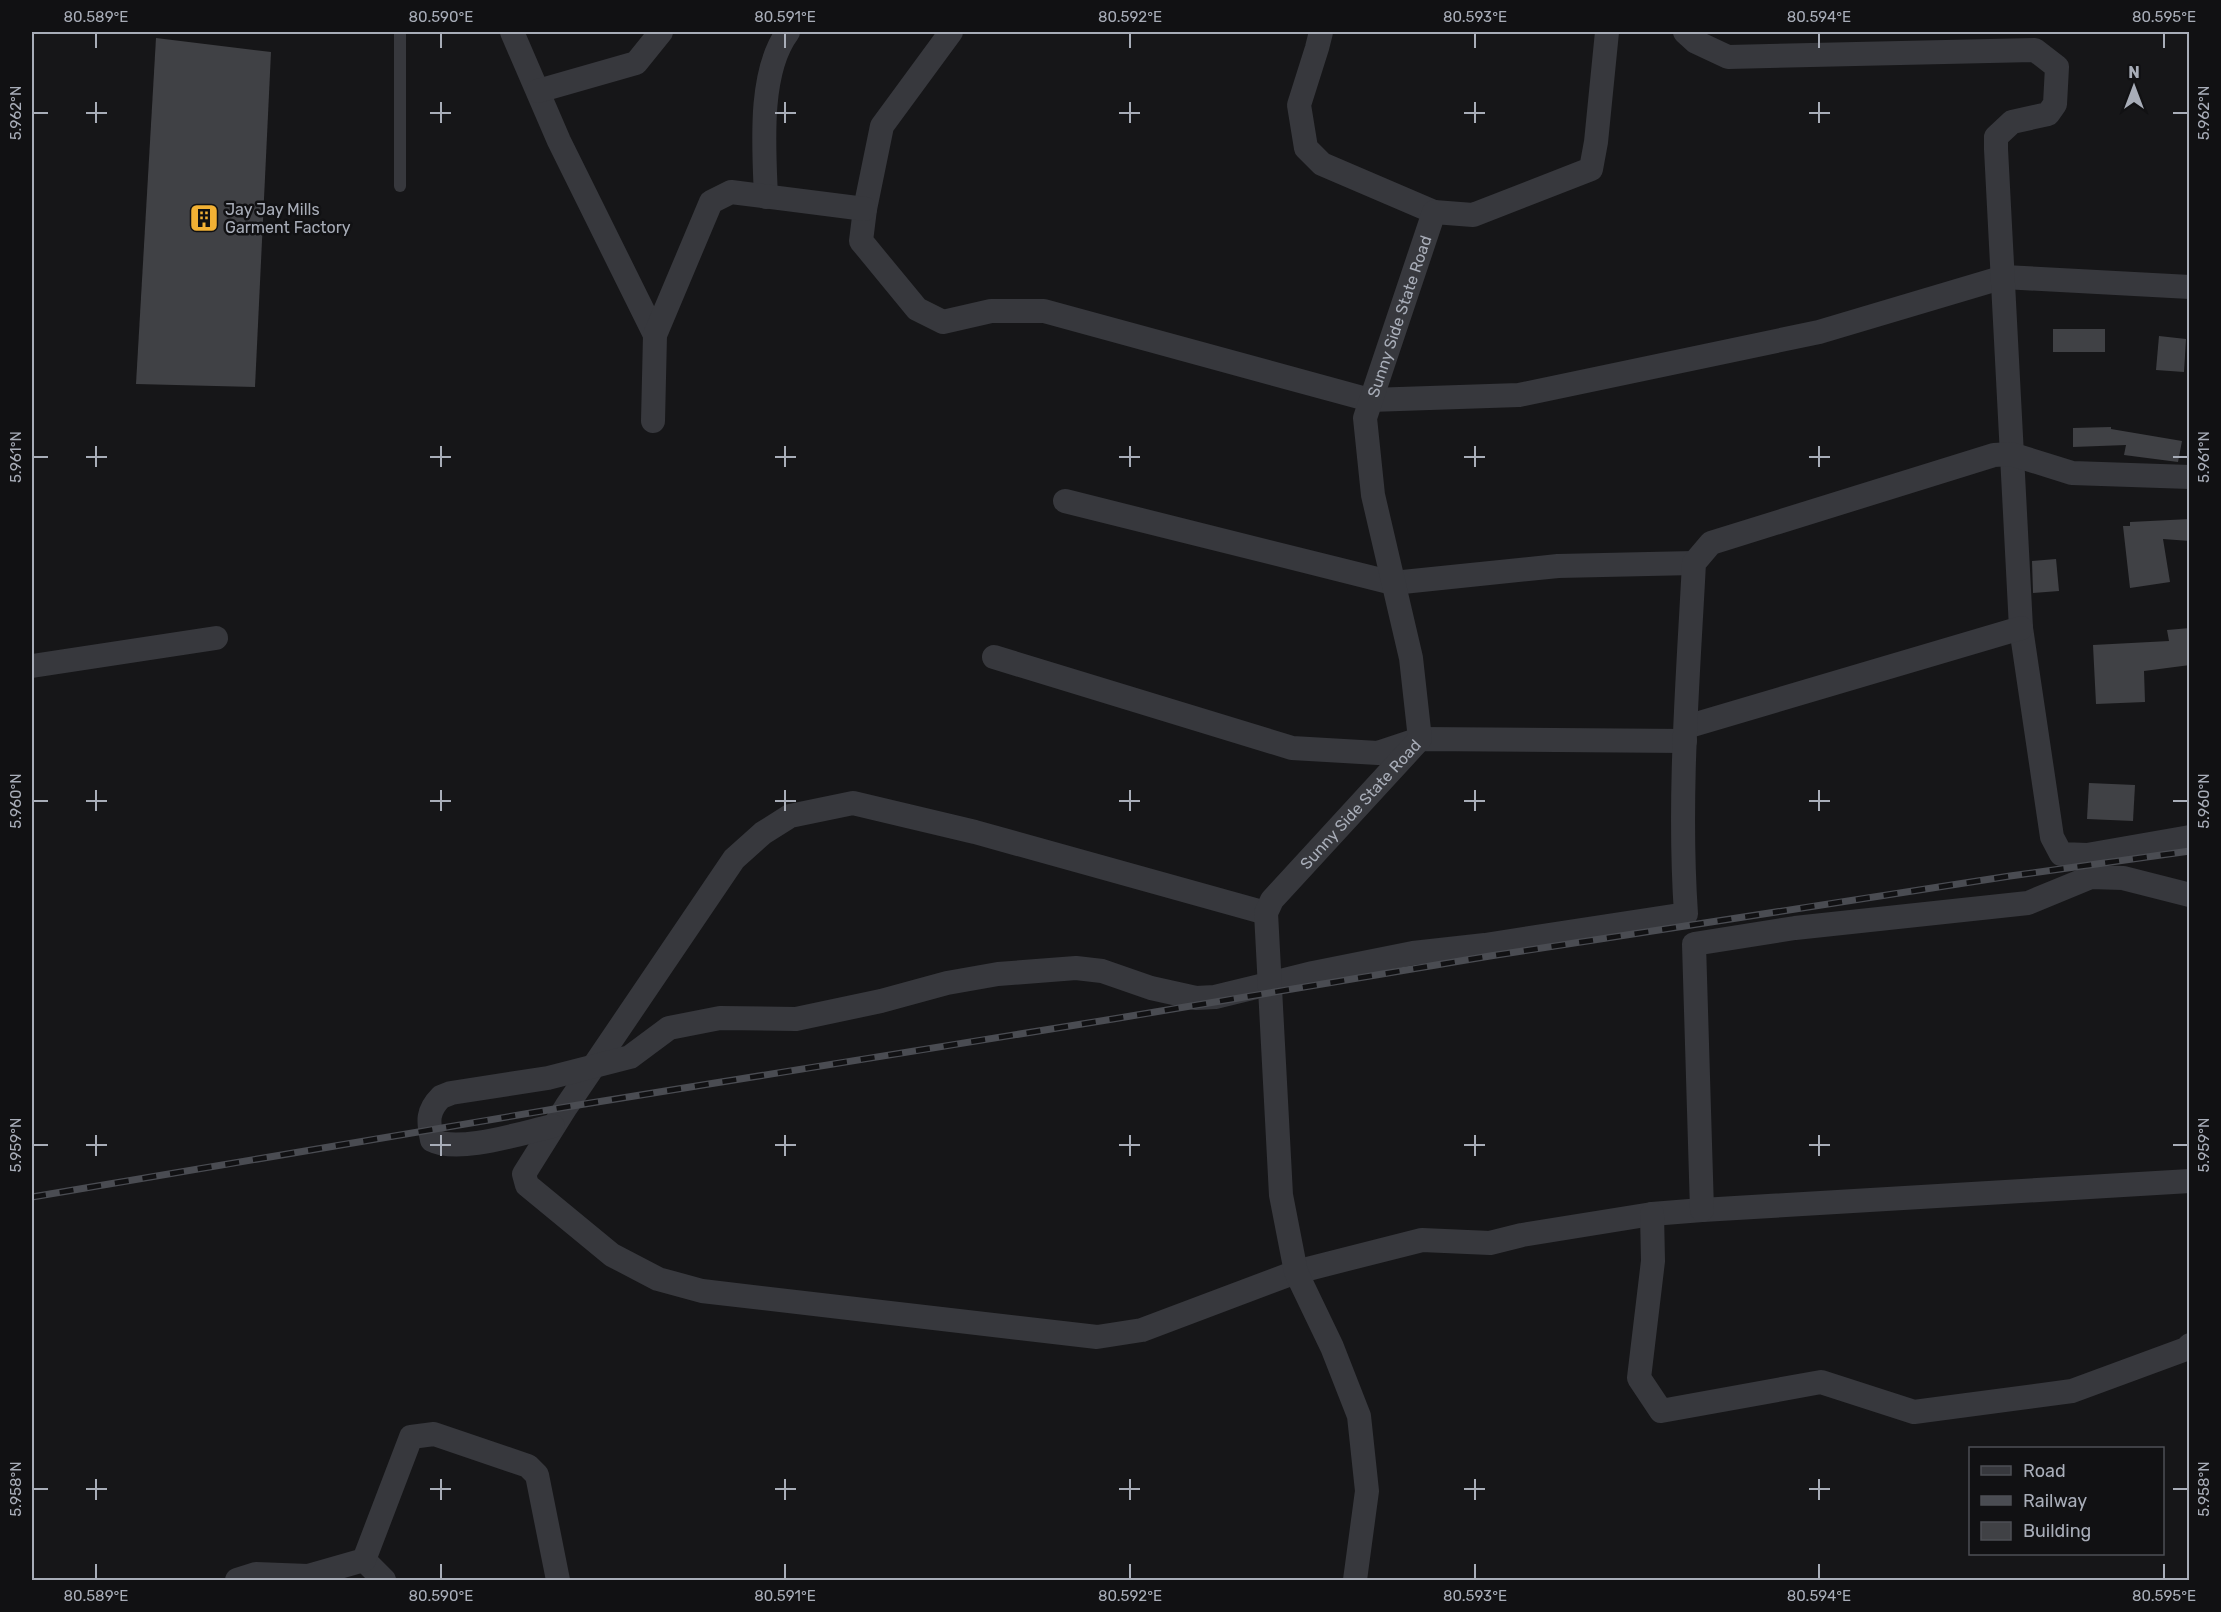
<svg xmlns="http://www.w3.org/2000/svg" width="2221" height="1612" font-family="Rubik,sans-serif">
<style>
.building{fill:#404145}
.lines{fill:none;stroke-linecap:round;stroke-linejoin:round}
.service{stroke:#37383d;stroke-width:12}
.minor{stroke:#37383d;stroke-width:24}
.rail-casing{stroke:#4a4c52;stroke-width:7}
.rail{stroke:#111113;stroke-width:4.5;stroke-dasharray:14;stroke-linecap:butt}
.ticks{fill:none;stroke:#a8adb8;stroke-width:2}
.labels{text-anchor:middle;stroke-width:5;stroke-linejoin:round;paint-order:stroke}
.poi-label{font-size:16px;fill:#a8adb8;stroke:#111113;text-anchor:start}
.street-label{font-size:16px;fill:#a8adb8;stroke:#111113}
.neatline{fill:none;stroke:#a8adb8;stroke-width:2}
.ticks-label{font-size:15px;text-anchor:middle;fill:#a8adb8}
</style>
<rect width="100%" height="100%" fill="#161618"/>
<g class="building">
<polygon points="156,38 271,52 255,387 136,384"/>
<rect x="2053" y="329" width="52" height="23"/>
<polygon points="2159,336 2186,339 2184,372 2156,370"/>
<polygon points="2111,427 2111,429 2182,441 2178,462 2124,455 2126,445 2073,447 2073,428"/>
<polygon points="2190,519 2190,541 2163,539 2170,582 2130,588 2123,526 2130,526 2130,522"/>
<polygon points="2056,559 2059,591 2033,593 2032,561"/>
<polygon points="2190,628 2190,665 2144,671 2145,702 2096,704 2093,645 2169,641 2167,630"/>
<polygon points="2089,783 2135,785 2133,821 2087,819"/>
</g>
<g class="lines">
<polyline class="service" points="400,32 400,186"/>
<g class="minor">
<polyline points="512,32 559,141 655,335"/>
<polyline points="951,32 882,126 865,209 861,241 917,309 943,322 991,311 1044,311 1370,400 1519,395 1819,332 2004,277 2190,287"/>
<polyline points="1321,32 1317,48 1299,105 1306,148 1322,164 1434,212"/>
<polyline points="1685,32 1696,42 1728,57 2035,50 2057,67 2055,104 2048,114 2012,122 1996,137 1996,149 2021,628 2052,837 2061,854 2087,855 2190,837"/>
<polyline points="538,91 636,63 661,32"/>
<path d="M766 197C764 148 758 72 788 32"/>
<polyline points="653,421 655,335 711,202 731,192 865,209"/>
<polyline points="1065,501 1393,583 1558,566 1694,563"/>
<polyline points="994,657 1292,748 1378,753 1420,739 1685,741"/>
<polyline points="32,666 216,638"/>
<polyline points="1686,727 2021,628"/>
<polyline points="1266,913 975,832 853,803 790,816 763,833 734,859 566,1107 524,1174 527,1185 612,1255 658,1279 702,1291 1097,1337 1142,1330 1296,1272 1422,1240 1490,1243 1522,1235 1652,1214 1702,1210 2190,1181"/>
<path d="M553 1126C524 1132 459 1154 432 1140 428 1121 427 1111 441 1097L451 1093 548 1078 630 1057 669 1028 720 1018 796 1019 881 1001 947 983 998 974 1076 968 1102 971 1151 988 1196 998 1215 997 1313 973 1413 953 1485 945 1686 914C1678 797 1688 679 1694 563L1711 543 1994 455 2011 454 2072 473 2190 477"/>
<polyline points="1702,1210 1694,944 1795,928 2028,903 2091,877 2123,878 2190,895"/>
<polyline points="1652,1214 1653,1261 1639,1378 1661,1411 1821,1382 1914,1412 2072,1391 2186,1349 2190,1345"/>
<polyline points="364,1560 384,1580"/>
<polyline points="237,1580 256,1574 308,1576 364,1560 411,1437 434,1434 528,1466 537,1475 558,1580"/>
<path id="s1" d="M1355 1580 1367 1491 1359 1416 1332 1347 1296 1272 1281 1195 1266 913 1272 900 1420 739 1411 658 1373 495 1365 418 1434 212 1473 215 1591 169 1596 142 1607 32"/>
</g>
<g class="rail-casing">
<polyline id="rail" points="32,1197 566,1107 1113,1019 1490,956 2010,876 2190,851"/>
</g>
<use href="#rail" class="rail"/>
</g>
<path class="ticks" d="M96 33V48M441 33V48M785 33V48M1130 33V48M1475 33V48M1819 33V48M2164 33V48M96 102V123M441 102V123M785 102V123M1130 102V123M1475 102V123M1819 102V123M33 113H48M86 113H107M430 113H451M775 113H796M1119 113H1140M1464 113H1485M1809 113H1830M2173 113H2188M96 446V467M441 446V467M785 446V467M1130 446V467M1475 446V467M1819 446V467M33 457H48M86 457H107M430 457H451M775 457H796M1119 457H1140M1464 457H1485M1809 457H1830M2173 457H2188M96 790V811M441 790V811M785 790V811M1130 790V811M1475 790V811M1819 790V811M33 801H48M86 801H107M430 801H451M775 801H796M1119 801H1140M1464 801H1485M1809 801H1830M2173 801H2188M96 1135V1156M441 1135V1156M785 1135V1156M1130 1135V1156M1475 1135V1156M1819 1135V1156M33 1145H48M86 1145H107M430 1145H451M775 1145H796M1119 1145H1140M1464 1145H1485M1809 1145H1830M2173 1145H2188M96 1479V1500M441 1479V1500M785 1479V1500M1130 1479V1500M1475 1479V1500M1819 1479V1500M33 1489H48M86 1489H107M430 1489H451M775 1489H796M1119 1489H1140M1464 1489H1485M1809 1489H1830M2173 1489H2188M96 1564V1579M441 1564V1579M785 1564V1579M1130 1564V1579M1475 1564V1579M1819 1564V1579M2164 1564V1579"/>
<defs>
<g id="building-square" transform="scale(1.5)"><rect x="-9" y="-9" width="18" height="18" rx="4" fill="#f2b134" stroke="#111113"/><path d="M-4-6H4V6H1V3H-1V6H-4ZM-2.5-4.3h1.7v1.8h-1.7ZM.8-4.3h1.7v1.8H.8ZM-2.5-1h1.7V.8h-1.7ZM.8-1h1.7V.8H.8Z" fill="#111"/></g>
</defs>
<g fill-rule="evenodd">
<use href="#building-square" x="204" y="218"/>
</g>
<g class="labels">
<g class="poi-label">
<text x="225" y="215">Jay Jay Mills<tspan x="225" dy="18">Garment Factory</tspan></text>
</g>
<g class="street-label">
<text dy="6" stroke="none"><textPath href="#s1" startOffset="1350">Sunny Side State Road</textPath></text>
<text dy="6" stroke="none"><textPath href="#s1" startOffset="828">Sunny Side State Road</textPath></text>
</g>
</g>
<rect width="2221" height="1612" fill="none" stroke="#111113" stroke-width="66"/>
<rect x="1969" y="1447" width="195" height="108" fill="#111113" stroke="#4d4f55" stroke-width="1.5"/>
<rect x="1981" y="1466" width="30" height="9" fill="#37383d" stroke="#4d4f55" stroke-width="1.5"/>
<text x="2023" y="1477" font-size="18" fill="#a8adb8">Road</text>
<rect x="1981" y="1496" width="30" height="9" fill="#4a4c52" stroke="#4d4f55" stroke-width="1.5"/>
<text x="2023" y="1507" font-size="18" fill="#a8adb8">Railway</text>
<rect x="1981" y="1522" width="30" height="18" fill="#404145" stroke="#4d4f55" stroke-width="1.5"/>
<text x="2023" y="1537" font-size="18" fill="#a8adb8">Building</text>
<g transform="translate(2134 87)" stroke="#111113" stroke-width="4.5" paint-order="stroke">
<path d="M0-4.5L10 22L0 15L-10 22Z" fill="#a8adb8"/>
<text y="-9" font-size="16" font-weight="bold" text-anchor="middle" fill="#a8adb8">N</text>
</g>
<rect x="33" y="33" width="2155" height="1546" class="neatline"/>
<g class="ticks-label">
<text x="96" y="22">80.589°E</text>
<text x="441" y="22">80.590°E</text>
<text x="785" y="22">80.591°E</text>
<text x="1130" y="22">80.592°E</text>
<text x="1475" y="22">80.593°E</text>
<text x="1819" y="22">80.594°E</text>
<text x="2164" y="22">80.595°E</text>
<text transform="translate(16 113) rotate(-90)" y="5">5.962°N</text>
<text transform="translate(2204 113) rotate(-90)" y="5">5.962°N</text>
<text transform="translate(16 457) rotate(-90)" y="5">5.961°N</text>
<text transform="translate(2204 457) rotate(-90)" y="5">5.961°N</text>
<text transform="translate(16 801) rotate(-90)" y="5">5.960°N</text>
<text transform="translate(2204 801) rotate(-90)" y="5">5.960°N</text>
<text transform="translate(16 1145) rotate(-90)" y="5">5.959°N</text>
<text transform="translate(2204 1145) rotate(-90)" y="5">5.959°N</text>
<text transform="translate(16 1489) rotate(-90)" y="5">5.958°N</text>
<text transform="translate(2204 1489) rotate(-90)" y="5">5.958°N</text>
<text x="96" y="1601">80.589°E</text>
<text x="441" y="1601">80.590°E</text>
<text x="785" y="1601">80.591°E</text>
<text x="1130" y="1601">80.592°E</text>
<text x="1475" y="1601">80.593°E</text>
<text x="1819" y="1601">80.594°E</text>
<text x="2164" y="1601">80.595°E</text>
</g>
</svg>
